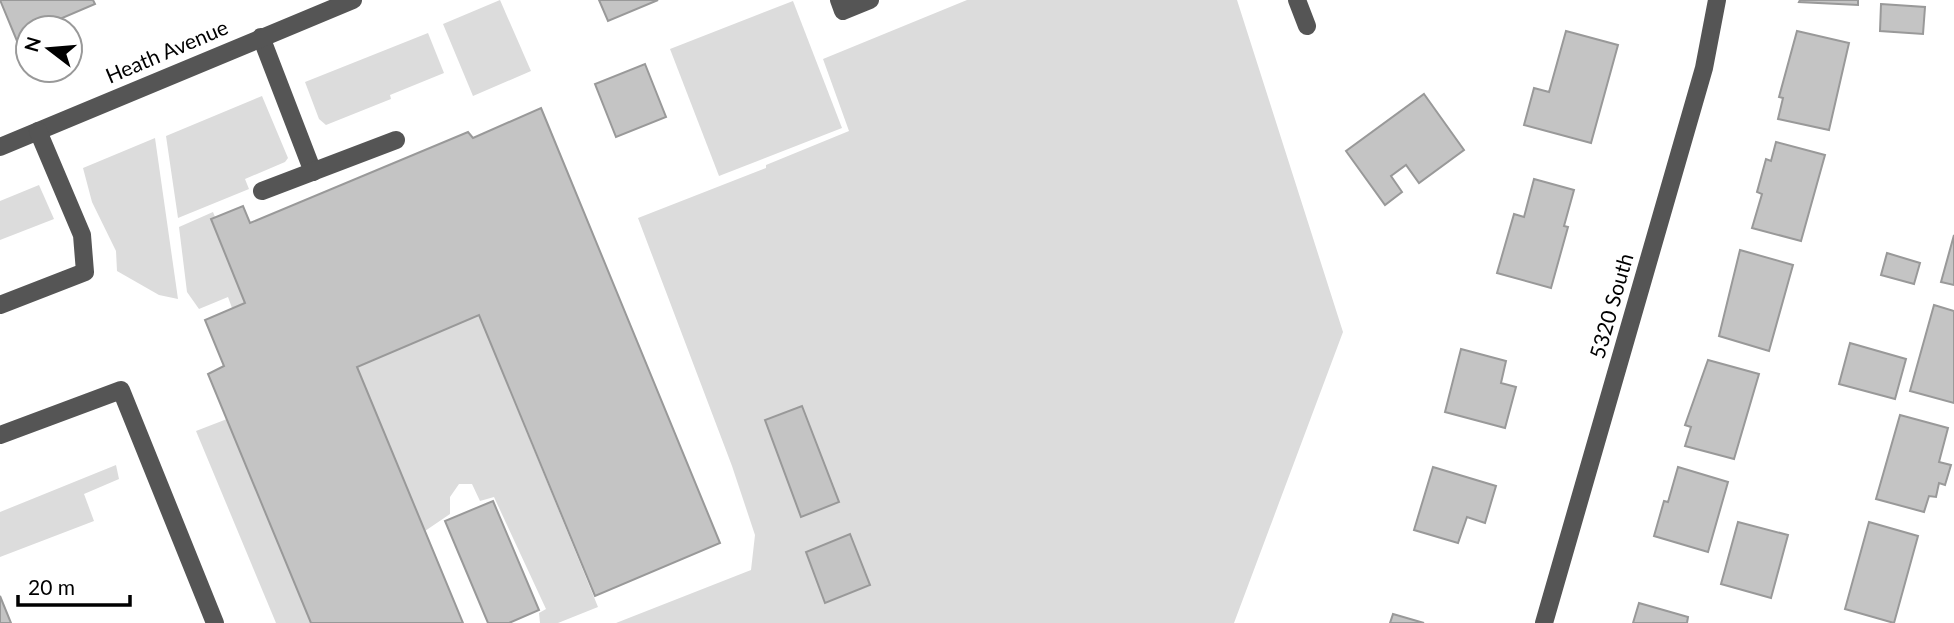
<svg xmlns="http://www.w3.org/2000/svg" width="1954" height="623" font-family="Lato,sans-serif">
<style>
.green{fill:#dcdcdc;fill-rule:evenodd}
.building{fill:#c4c4c4;stroke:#999;stroke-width:2}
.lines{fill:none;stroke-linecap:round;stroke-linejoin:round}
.minor{stroke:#555;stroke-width:18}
.labels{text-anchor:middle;stroke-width:6;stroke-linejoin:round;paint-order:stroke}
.street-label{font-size:21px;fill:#000;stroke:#fff}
</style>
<rect width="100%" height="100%" fill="#fff"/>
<g class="green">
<polygon points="500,0 531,71 473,96 443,24"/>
<path d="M967 0H1237L1343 332 1234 623H616L751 570 755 535 732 466 638 218 766 168V165L849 131 823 59ZM801 407 837 503 801 516 765 421ZM849 535 869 586 825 602 806 552Z"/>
<polygon points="793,1 842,128 719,176 670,49"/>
<polygon points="428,33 444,73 390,95 391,99 326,125 319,119 305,82"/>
<polygon points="262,96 288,158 285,162 245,179 249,189 178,218 166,136"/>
<polygon points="155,138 178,299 159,295 117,271 116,251 92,202 83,168"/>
<polygon points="39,185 54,219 0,240 0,201"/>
<polygon points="213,212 215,217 211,220 245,303 232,308 228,297 199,309 187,292 179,227"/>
<polygon points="479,315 598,607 558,623 540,623 539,613 546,609 494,497 480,501 472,484 459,484 450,497 450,514 425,531 357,367"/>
<polygon points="227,419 311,623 276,623 196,431"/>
<polygon points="116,465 119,479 84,494 94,521 0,557 0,512"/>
</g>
<g class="building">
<polygon points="0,0 93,0 95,4 55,21 56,24 48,28 28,28 28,37 17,41"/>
<polygon points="599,0 658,0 608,21"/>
<polygon points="1800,0 1858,0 1858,5 1799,2"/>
<polygon points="1881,4 1925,7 1923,34 1880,31"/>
<polygon points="1566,31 1618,45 1591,143 1524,125 1534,88 1549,92"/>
<polygon points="1797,31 1849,43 1829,130 1778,119 1783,98 1779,97"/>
<polygon points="645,64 666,117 616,137 595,84"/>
<polygon points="1424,94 1464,150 1419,183 1406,165 1391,176 1402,192 1385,205 1346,151"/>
<polygon points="541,108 720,543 595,596 479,315 357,367 463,623 311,623 208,374 224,366 205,320 245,303 211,219 243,206 250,223 468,132 473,138"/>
<polygon points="1776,142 1825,155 1801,241 1752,228 1762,194 1757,192 1766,159 1771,161"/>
<polygon points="1534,179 1574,190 1564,226 1568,227 1551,288 1497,273 1514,214 1524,217"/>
<polygon points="1954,235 1954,285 1941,282"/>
<polygon points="1740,250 1793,265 1769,351 1719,336"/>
<polygon points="1887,253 1920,263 1914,284 1881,275"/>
<polygon points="1934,305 1954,311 1954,403 1910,391"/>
<polygon points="1850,343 1906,359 1895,399 1839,384"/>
<polygon points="1461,349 1506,361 1501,383 1516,387 1505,428 1445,412"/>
<polygon points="1708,360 1759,374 1734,459 1685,446 1691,427 1685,425"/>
<polygon points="802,406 839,502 801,517 765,420"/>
<polygon points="1900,415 1948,428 1939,462 1951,465 1945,485 1939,483 1936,497 1929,496 1924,512 1876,499"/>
<polygon points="1433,467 1496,486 1485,523 1467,517 1458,543 1414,530"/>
<polygon points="1678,467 1728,482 1708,552 1654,536 1664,501 1668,502"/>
<polygon points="493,501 539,610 509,623 488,623 445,521"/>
<polygon points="1738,522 1788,535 1771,598 1721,584"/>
<polygon points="1869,522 1918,536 1894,623 1845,609"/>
<polygon points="850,534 870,585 825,603 806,552"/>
<polygon points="0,596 11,623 0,623"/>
<polygon points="1639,603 1688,617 1687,623 1633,623"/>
<polygon points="1393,614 1424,623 1390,623"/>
</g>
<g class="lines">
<g class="minor">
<polyline points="839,0 843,11 870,0"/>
<polyline points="1297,0 1307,26"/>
<polyline points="261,37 313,172"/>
<polyline points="0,147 353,0"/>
<polyline points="262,191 396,140"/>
<polyline points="0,305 85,272 82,235 38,131"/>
<polyline points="0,435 121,390 215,623"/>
<polyline points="1544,623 1704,68 1717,0"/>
</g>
</g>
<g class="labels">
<g class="street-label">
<text transform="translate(167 52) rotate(-23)" y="7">Heath Avenue</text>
<text transform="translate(1612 306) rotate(-74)" y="7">5320 South</text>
</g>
</g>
<g transform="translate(49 49) rotate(286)"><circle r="33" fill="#ffffff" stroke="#999999" stroke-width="2"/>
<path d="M0-5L12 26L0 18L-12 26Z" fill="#000000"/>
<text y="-10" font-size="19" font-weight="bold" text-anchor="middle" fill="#000000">N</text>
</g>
<path d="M18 595v10h112v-10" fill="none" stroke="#000000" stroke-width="3.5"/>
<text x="28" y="595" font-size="21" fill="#000000" stroke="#ffffff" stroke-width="5" paint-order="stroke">20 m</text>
</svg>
